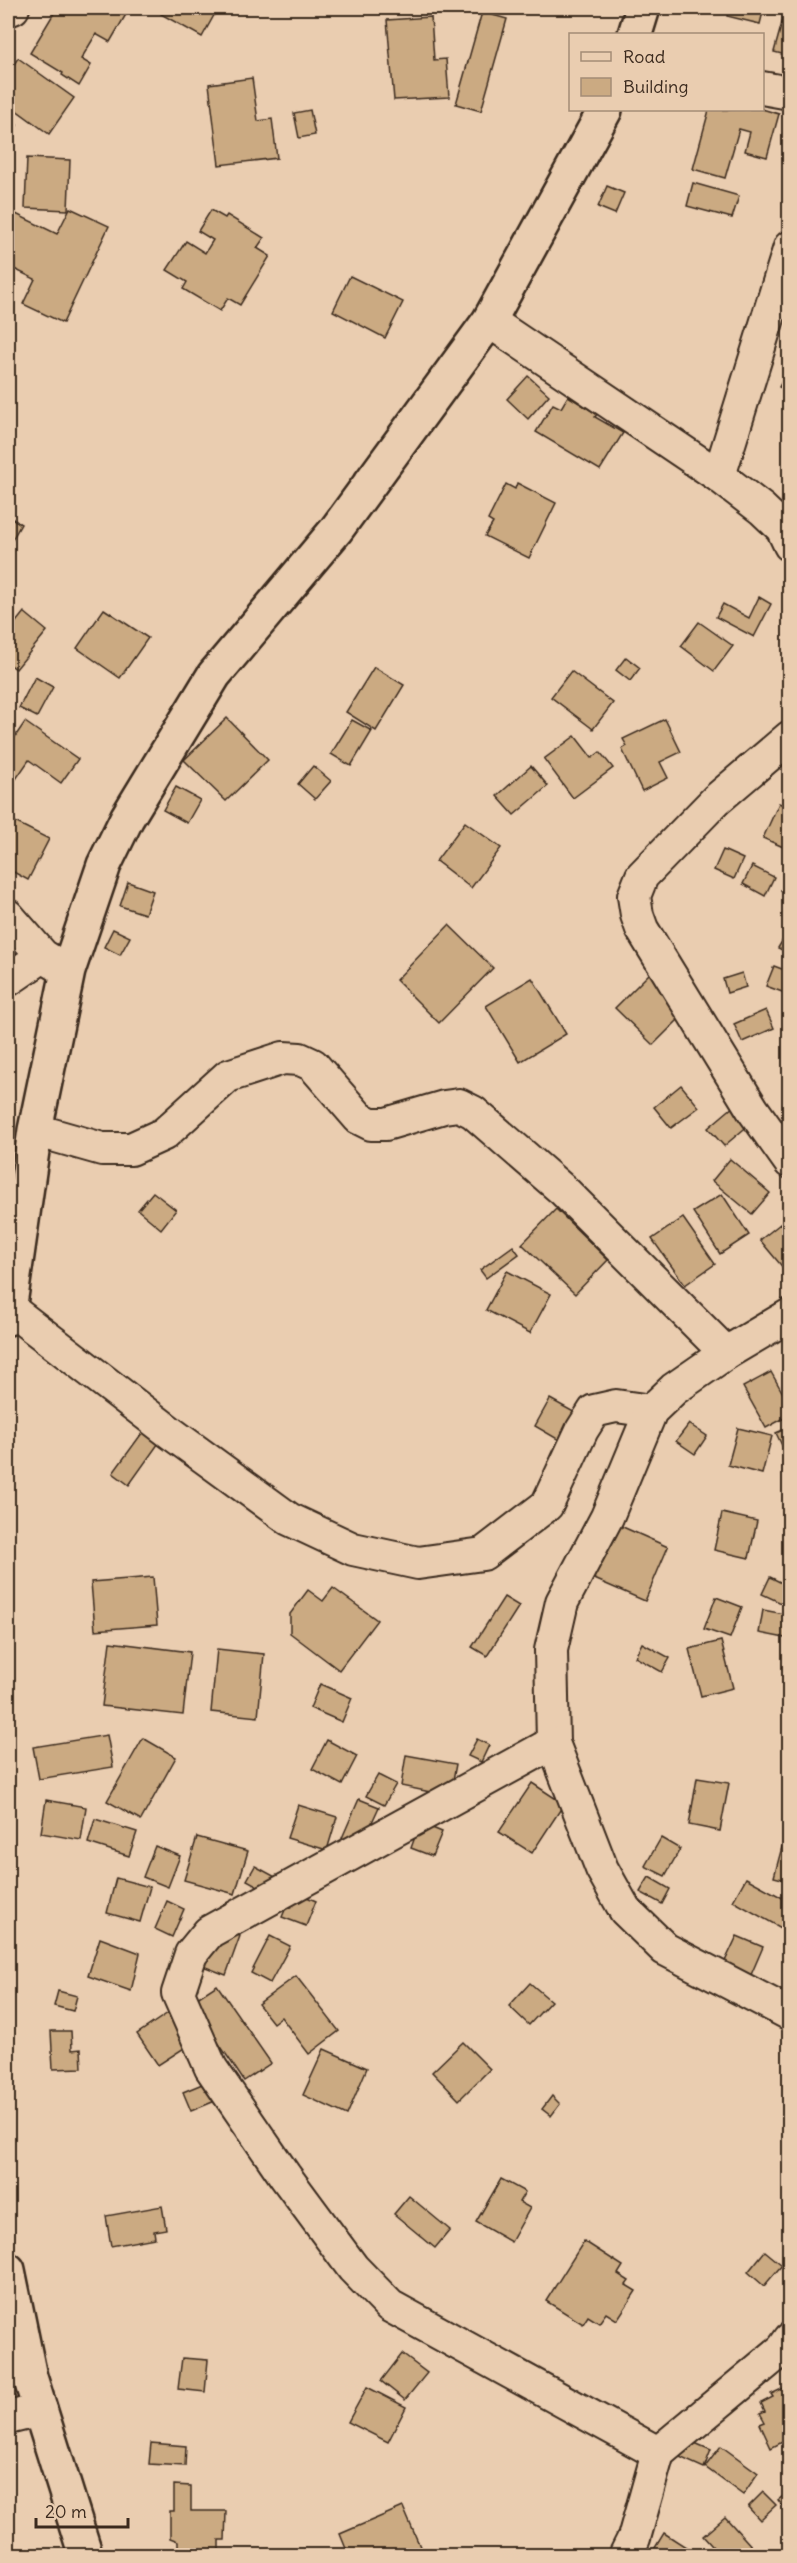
<svg xmlns="http://www.w3.org/2000/svg" width="797" height="2563" font-family="Delius,sans-serif">
<style>
.building{fill:#cbaa82;stroke:#3b2a1e;stroke-width:1.5}
.lines{fill:none;stroke-linecap:round;stroke-linejoin:round}
.minor-casing{stroke:#3b2a1e;stroke-width:36}
.tertiary-casing{stroke:#3b2a1e;stroke-width:38}
.minor{stroke:#eacdb0;stroke-width:32}
.tertiary{stroke:#eacdb0;stroke-width:33}
</style>
<rect width="100%" height="100%" fill="#eacdb0"/>
<filter id="ink" filterUnits="userSpaceOnUse"><feTurbulence type="fractalNoise" baseFrequency=".0167" numOctaves="2"/><feDisplacementMap in="SourceGraphic" scale="12" xChannelSelector="R" yChannelSelector="G"/><feConvolveMatrix kernelMatrix="1 2 1 2 8 2 1 2 1" color-interpolation-filters="sRGB"/></filter>
<g filter="url(#ink)">
<g class="building">
<polygon points="57,8 93,8 99,11 101,8 123,8 128,11 110,42 96,34 81,59 91,65 79,86 62,75 63,73 30,53"/>
<polygon points="165,8 218,8 202,37 161,14"/>
<polygon points="729,8 764,8 760,24 727,16"/>
<polygon points="786,8 790,8 790,56 774,52"/>
<polygon points="482,12 507,19 481,111 456,104"/>
<polygon points="431,17 434,60 446,59 449,97 394,100 387,20"/>
<polygon points="18,58 74,98 49,134 8,104 8,73"/>
<polygon points="252,78 258,121 272,119 277,158 219,165 209,84"/>
<polygon points="762,109 779,114 767,157 745,151 750,132 739,129 725,178 693,169 709,110"/>
<polygon points="310,110 315,135 299,138 294,113"/>
<polygon points="8,120 17,125 8,143"/>
<polygon points="27,158 70,160 68,210 25,208"/>
<polygon points="693,183 739,196 732,218 687,206"/>
<polygon points="607,186 624,193 615,214 598,207"/>
<polygon points="70,208 109,226 63,323 23,304 35,279 8,266 8,232 16,214 57,234"/>
<polygon points="211,210 225,218 227,215 264,238 257,248 270,256 240,305 228,298 220,311 183,289 187,282 167,270 186,241 205,253 213,240 198,231"/>
<polygon points="350,276 403,302 385,338 333,311"/>
<polygon points="790,367 790,392 779,387"/>
<polygon points="528,376 549,395 528,419 507,399"/>
<polygon points="568,396 597,414 595,417 623,433 600,470 536,432 553,404 561,408"/>
<polygon points="517,483 556,503 529,558 485,536 493,523 488,520 506,484 515,489"/>
<polygon points="8,516 21,524 8,547"/>
<polygon points="759,597 771,604 754,637 716,617 723,604 749,618"/>
<polygon points="104,609 148,638 120,678 77,648"/>
<polygon points="24,612 47,631 16,669 8,663 8,632"/>
<polygon points="699,622 733,646 714,671 681,646"/>
<polygon points="626,657 640,668 630,681 616,670"/>
<polygon points="374,667 404,685 376,731 346,712"/>
<polygon points="571,671 613,703 593,729 551,697"/>
<polygon points="35,677 53,687 37,717 19,708"/>
<polygon points="227,718 268,760 226,801 184,760"/>
<polygon points="665,719 681,752 660,762 668,778 642,791 622,749 627,746 623,739"/>
<polygon points="352,720 372,731 351,766 331,754"/>
<polygon points="25,722 78,759 61,783 29,760 16,779 8,773 8,747"/>
<polygon points="575,736 592,758 600,752 613,768 573,798 544,759"/>
<polygon points="313,766 331,781 315,799 298,784"/>
<polygon points="531,766 548,786 514,815 497,796"/>
<polygon points="176,787 200,800 187,823 163,810"/>
<polygon points="779,803 790,808 790,850 763,838"/>
<polygon points="15,822 49,839 28,880 8,869 8,837"/>
<polygon points="465,822 501,848 471,888 436,861"/>
<polygon points="723,850 743,859 734,879 714,870"/>
<polygon points="752,866 774,877 765,896 743,884"/>
<polygon points="790,869 790,894 781,890"/>
<polygon points="128,882 153,891 145,914 120,906"/>
<polygon points="449,925 493,968 439,1023 396,980"/>
<polygon points="790,928 790,954 778,948"/>
<polygon points="113,929 130,937 120,955 104,947"/>
<polygon points="774,966 790,972 790,982 785,993 766,986"/>
<polygon points="652,971 689,1009 653,1045 615,1008"/>
<polygon points="742,973 746,987 727,993 723,979"/>
<polygon points="532,978 566,1034 520,1062 486,1006"/>
<polygon points="766,1010 774,1028 742,1042 734,1024"/>
<polygon points="681,1085 699,1107 671,1128 654,1107"/>
<polygon points="734,1106 750,1124 724,1146 708,1128"/>
<polygon points="730,1159 770,1193 752,1214 712,1181"/>
<polygon points="153,1192 176,1210 161,1229 138,1210"/>
<polygon points="722,1194 749,1235 720,1254 693,1212"/>
<polygon points="556,1209 608,1260 575,1294 522,1244"/>
<polygon points="790,1216 790,1276 760,1240"/>
<polygon points="683,1218 715,1264 685,1285 652,1239"/>
<polygon points="513,1246 519,1254 486,1278 480,1270"/>
<polygon points="507,1271 551,1294 530,1333 486,1310"/>
<polygon points="771,1372 790,1406 790,1415 766,1428 743,1387"/>
<polygon points="550,1399 581,1416 566,1444 535,1426"/>
<polygon points="689,1424 707,1436 695,1454 676,1441"/>
<polygon points="790,1427 790,1462 776,1433"/>
<polygon points="738,1428 772,1436 762,1474 728,1465"/>
<polygon points="145,1429 161,1440 129,1485 113,1473"/>
<polygon points="722,1513 757,1521 749,1558 714,1550"/>
<polygon points="607,1520 668,1547 645,1601 583,1574"/>
<polygon points="153,1577 157,1625 95,1630 91,1582"/>
<polygon points="770,1577 790,1587 790,1607 762,1594"/>
<polygon points="333,1588 377,1620 339,1670 290,1633 290,1614 308,1590 323,1601"/>
<polygon points="504,1597 519,1606 487,1656 472,1647"/>
<polygon points="716,1597 742,1607 730,1638 704,1629"/>
<polygon points="763,1610 790,1615 790,1639 759,1633"/>
<polygon points="721,1641 733,1688 701,1696 689,1649"/>
<polygon points="110,1642 190,1652 183,1715 102,1706"/>
<polygon points="642,1643 670,1658 662,1672 635,1657"/>
<polygon points="217,1649 264,1654 258,1717 211,1712"/>
<polygon points="320,1684 352,1698 342,1722 310,1708"/>
<polygon points="107,1735 113,1767 39,1779 33,1747"/>
<polygon points="143,1738 176,1757 141,1820 107,1801"/>
<polygon points="477,1739 489,1745 481,1762 468,1756"/>
<polygon points="327,1740 357,1756 342,1785 312,1769"/>
<polygon points="406,1755 456,1764 450,1796 401,1786"/>
<polygon points="378,1775 396,1784 384,1805 366,1796"/>
<polygon points="697,1778 729,1783 720,1831 689,1825"/>
<polygon points="532,1783 564,1804 532,1853 499,1832"/>
<polygon points="359,1799 379,1807 361,1846 342,1838"/>
<polygon points="46,1800 86,1807 81,1840 41,1833"/>
<polygon points="298,1805 337,1817 327,1850 287,1838"/>
<polygon points="95,1819 137,1832 129,1856 88,1843"/>
<polygon points="420,1823 442,1832 432,1856 411,1848"/>
<polygon points="197,1837 248,1851 235,1894 184,1880"/>
<polygon points="661,1838 680,1849 665,1876 645,1866"/>
<polygon points="155,1846 180,1856 168,1887 143,1877"/>
<polygon points="782,1847 790,1850 790,1881 774,1877"/>
<polygon points="255,1866 281,1880 273,1894 247,1880"/>
<polygon points="649,1877 670,1889 662,1904 640,1892"/>
<polygon points="116,1878 150,1887 140,1922 107,1913"/>
<polygon points="746,1878 790,1902 790,1918 783,1929 733,1901"/>
<polygon points="293,1891 316,1901 306,1926 282,1917"/>
<polygon points="167,1901 184,1909 172,1937 155,1929"/>
<polygon points="217,1928 240,1936 226,1975 203,1966"/>
<polygon points="270,1936 290,1946 270,1983 251,1973"/>
<polygon points="737,1936 763,1947 747,1984 720,1972"/>
<polygon points="100,1938 140,1953 131,1991 88,1976"/>
<polygon points="296,1976 339,2031 309,2054 281,2017 273,2023 258,2004"/>
<polygon points="530,1983 551,2001 529,2025 509,2006"/>
<polygon points="217,1985 271,2063 244,2081 191,2002"/>
<polygon points="58,1991 77,1996 73,2011 54,2006"/>
<polygon points="171,2011 192,2043 158,2065 137,2034"/>
<polygon points="51,2031 71,2031 72,2050 81,2049 82,2068 53,2069"/>
<polygon points="463,2042 490,2069 459,2100 432,2072"/>
<polygon points="324,2049 367,2068 347,2115 303,2095"/>
<polygon points="207,2082 215,2101 191,2111 183,2092"/>
<polygon points="552,2096 560,2104 551,2116 542,2109"/>
<polygon points="501,2179 525,2192 519,2202 530,2208 511,2242 476,2222"/>
<polygon points="409,2196 450,2230 435,2248 394,2214"/>
<polygon points="162,2206 166,2229 154,2231 155,2238 111,2246 106,2216"/>
<polygon points="584,2241 623,2266 618,2274 629,2281 626,2285 636,2291 617,2320 606,2313 599,2323 588,2316 583,2324 546,2301"/>
<polygon points="765,2251 782,2265 764,2286 748,2272"/>
<polygon points="402,2354 427,2373 405,2400 381,2381"/>
<polygon points="182,2358 208,2360 205,2392 178,2389"/>
<polygon points="788,2386 790,2431 785,2433 788,2439 771,2448 760,2424 765,2422 760,2413 765,2411 761,2403 773,2397 771,2394"/>
<polygon points="367,2387 406,2407 388,2442 348,2422"/>
<polygon points="683,2438 711,2450 704,2468 675,2455"/>
<polygon points="151,2443 186,2446 185,2466 149,2464"/>
<polygon points="721,2446 758,2473 743,2495 705,2467"/>
<polygon points="174,2485 191,2486 191,2511 226,2511 225,2540 219,2540 219,2556 178,2556 178,2541 170,2538 170,2511 174,2511"/>
<polygon points="790,2491 790,2514 789,2514 778,2500"/>
<polygon points="763,2492 776,2505 760,2520 748,2507"/>
<polygon points="403,2507 424,2556 349,2556 340,2534"/>
<polygon points="725,2517 754,2549 747,2556 721,2556 703,2536"/>
<polygon points="664,2533 700,2556 650,2556"/>
</g>
<g class="lines">
<g class="minor-casing">
<g id="minor">
<polyline points="8,10 13,8"/>
<polyline points="762,88 790,93"/>
<polyline points="489,321 719,476 762,509 782,528 790,545"/>
<polyline points="719,476 790,247"/>
<polyline points="790,737 716,800 642,876 634,896 637,915 642,929 753,1110 790,1162"/>
<polyline points="8,916 43,956 68,971"/>
<polyline points="8,980 43,956"/>
<polyline points="35,1130 102,1149 131,1149 164,1134 228,1076 283,1058 300,1059 313,1065 359,1118 371,1124 386,1124 444,1107 459,1105 473,1112 564,1191 726,1353"/>
<polyline points="10,1309 171,1433 289,1519 353,1549 418,1563 483,1554 547,1505 582,1430 594,1411 616,1406 651,1411"/>
<polyline points="790,1315 726,1353 674,1389 651,1411 607,1517 562,1602 551,1650 553,1743 602,1869 625,1910 665,1949 790,2014"/>
<polyline points="553,1743 209,1932 191,1954 178,1993 211,2068 285,2176 353,2268 390,2306 658,2453"/>
<polyline points="8,2418 41,2410"/>
<polyline points="625,2556 634,2538 658,2453 783,2349 790,2339"/>
</g>
</g>
<g class="tertiary-casing">
<g id="tertiary">
<polyline points="635,34 643,8"/>
<polyline points="8,1318 35,1130 68,971 104,865 127,818 214,675 336,530 489,321 605,110"/>
<polyline points="8,2270 30,2377 86,2556"/>
</g>
</g>
<use href="#minor" class="minor"/>
<use href="#tertiary" class="tertiary"/>
</g>
</g>
<rect width="797" height="2563" fill="none" stroke="#eacdb0" stroke-width="30"/>
<rect x="15" y="15" width="767" height="2533" fill="none" stroke="#3b2a1e" stroke-width="2" filter="url(#ink)"/>
<rect x="569" y="33" width="195" height="78" fill="#eacdb0" stroke="#a48c76" stroke-width="1.5"/>
<rect x="581" y="52" width="30" height="9" fill="#eacdb0" stroke="#a48c76" stroke-width="1.5"/>
<text x="623" y="63" font-size="18" fill="#3b2a1e">Road</text>
<rect x="581" y="78" width="30" height="18" fill="#cbaa82" stroke="#a48c76" stroke-width="1.5"/>
<text x="623" y="93" font-size="18" fill="#3b2a1e">Building</text>
<path d="M36 2518v9h92v-9" fill="none" stroke="#3b2a1e" stroke-width="3"/>
<text x="45" y="2518" font-size="18" fill="#3b2a1e" stroke="#eacdb0" stroke-width="4.5" paint-order="stroke">20 m</text>
</svg>
